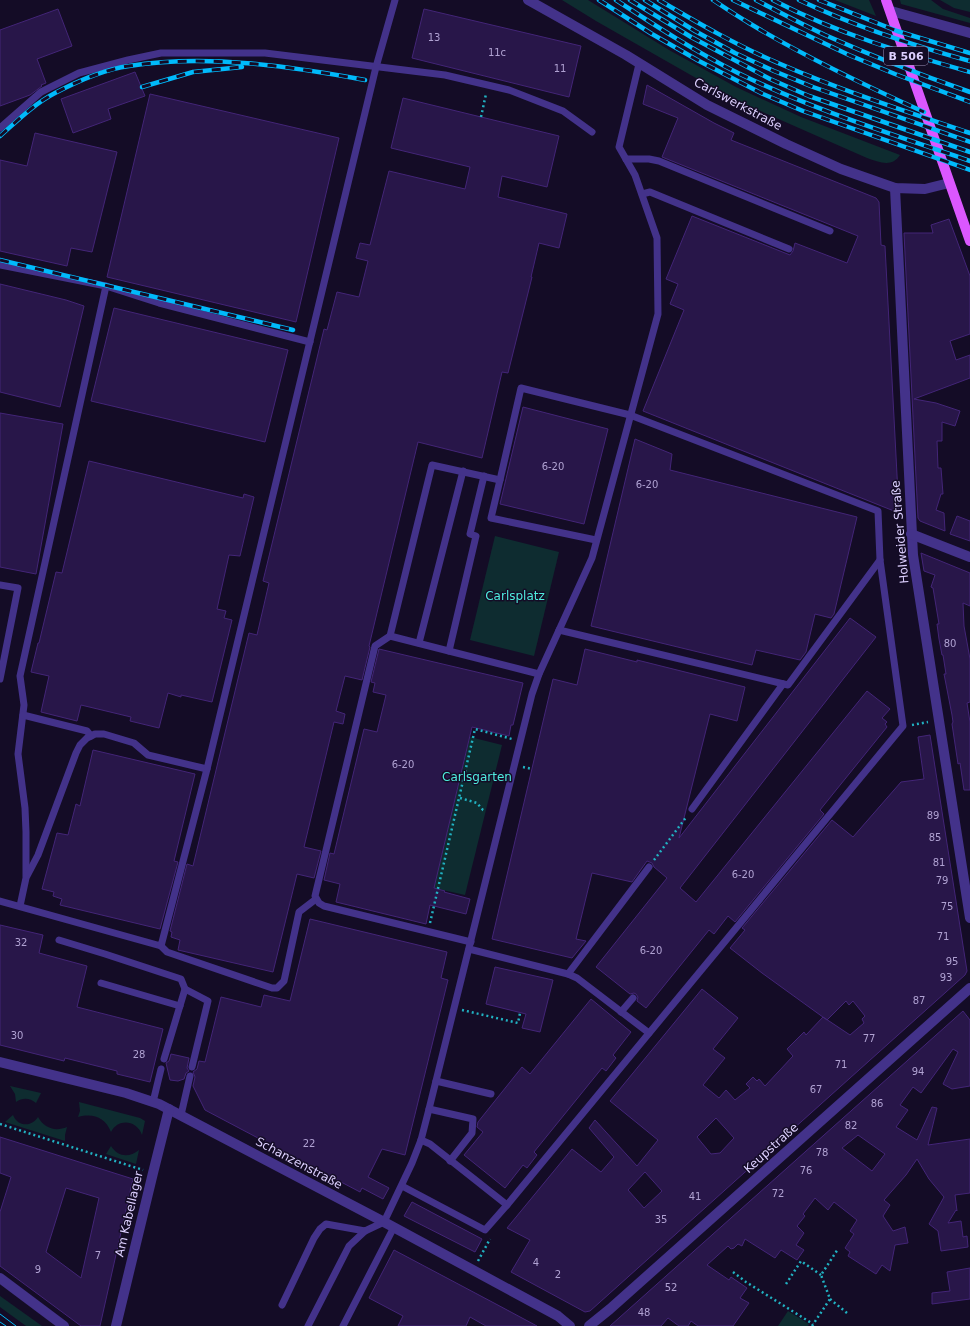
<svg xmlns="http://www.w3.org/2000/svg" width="970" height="1326" font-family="'DejaVu Sans',sans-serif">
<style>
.green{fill:#0e2c30}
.building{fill:#281649;stroke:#432577;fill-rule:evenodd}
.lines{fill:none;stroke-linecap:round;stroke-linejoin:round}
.path{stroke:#21b2c2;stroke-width:2.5;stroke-dasharray:2 3;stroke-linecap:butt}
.lane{stroke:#43328a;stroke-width:7}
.street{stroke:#43328a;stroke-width:10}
.primary{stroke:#db57ff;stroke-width:10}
.tram{stroke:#00bafb;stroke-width:1}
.rail-casing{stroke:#00bafb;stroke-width:4.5}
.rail{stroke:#140c26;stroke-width:3;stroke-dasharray:9;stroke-linecap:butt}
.labels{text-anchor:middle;stroke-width:3;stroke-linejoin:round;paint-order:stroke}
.number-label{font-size:10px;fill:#b0a2d2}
.shield{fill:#140c26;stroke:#a195be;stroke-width:1}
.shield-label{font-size:11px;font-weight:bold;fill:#ddd0ff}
.street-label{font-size:12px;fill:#ddd0ff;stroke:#140c26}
.park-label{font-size:12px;fill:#4fecde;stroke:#140c26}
</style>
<rect width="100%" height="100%" fill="#140c26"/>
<g class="green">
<path d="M562 0H588L669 50 736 87 801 117 900 155C892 168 879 162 867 158L731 98 596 21Z"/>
<polygon points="835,0 869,0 876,16"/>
<polygon points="900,0 931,0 943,9 970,18 970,23 901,4"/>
<polygon points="940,0 970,0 970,12 954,8"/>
<polygon points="495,536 559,552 534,656 470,640"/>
<polygon points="470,737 502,745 465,895 434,888"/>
<path d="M10 1086 41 1093 36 1103C30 1098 23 1097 16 1102L15 1094Z"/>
<path d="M79 1102 140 1118 145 1121 142 1135C137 1120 118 1118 111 1132 105 1117 93 1113 78 1117L80 1111Z"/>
<path d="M13 1115C17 1126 31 1128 38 1117 44 1128 55 1132 67 1127L65 1135V1141L5 1122Z"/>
<path d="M111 1146C118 1157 129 1158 139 1150L136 1164 106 1154Z"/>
<polygon points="0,1296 42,1326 26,1326 0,1307"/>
<polygon points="788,1311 809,1324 808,1326 778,1326"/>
</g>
<g class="building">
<polygon points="58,9 72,46 37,59 46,83 41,85 42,86 30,95 0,106 0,30"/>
<polygon points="424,9 581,46 569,97 412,58"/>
<polygon points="135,72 145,96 108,109 111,119 73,133 61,99"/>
<polygon points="647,85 714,123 734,133 731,140 876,198 879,202 881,245 885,246 899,513 643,411 684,310 670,304 678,284 666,279 692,216 790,255 793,251 795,243 847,263 858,236 662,157 678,118 643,104"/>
<polygon points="150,94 339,138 296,322 107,277"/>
<polygon points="403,98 559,136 547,187 502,176 498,197 567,214 559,248 539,243 531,277 532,277 508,373 502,372 482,458 418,442 369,646 370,647 362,680 345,676 336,711 345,714 343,724 334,722 304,847 321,851 314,878 297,874 273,972 178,950 180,940 171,937 172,932 170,931 187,864 193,866 249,633 257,635 269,583 263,581 324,329 327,330 337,292 359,297 368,261 356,258 360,243 370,245 389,171 465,189 470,167 391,148"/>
<polygon points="35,133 117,152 92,252 71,248 67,266 0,251 0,160 27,166"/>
<polygon points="949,219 970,276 970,334 950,341 956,360 970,355 970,378 914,399 936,403 960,411 955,426 942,422 942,441 937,441 938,468 941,468 943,494 941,494 936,510 944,513 945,531 920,521 918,518 904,233 933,233 931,225"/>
<polygon points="0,284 66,300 84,306 60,407 0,392"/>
<polygon points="114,308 288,350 265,442 91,401"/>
<polygon points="523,407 608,429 584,524 500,504"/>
<polygon points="0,413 63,424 36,574 0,567"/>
<polygon points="635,439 672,454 670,470 857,517 834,614 831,618 815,614 806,652 800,660 756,650 752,665 591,626"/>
<polygon points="89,461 243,498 244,494 254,497 240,556 229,555 217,609 226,611 224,618 232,620 212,702 181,695 181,697 168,693 159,728 130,721 131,717 81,705 77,721 41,712 49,676 31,672 38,643 39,643 56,572 62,573"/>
<polygon points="957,516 970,521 970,541 950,534"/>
<polygon points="921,553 970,573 970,606 963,603 964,626 970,659 970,702 967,703 970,722 970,790 964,790 960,763 958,764 952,724 953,722 952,715 944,674 946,674 943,655 942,655 939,639 937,624 939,624 933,588 931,587 935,575 924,571"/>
<polygon points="850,618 876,637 680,888 696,902 867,691 890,709 882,718 887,722 885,724 887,727 820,810 824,814 735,922 728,916 714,934 709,930 646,1008 637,1001 638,997 636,994 634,993 630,994 596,967 667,878 654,867 652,863 647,861 632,882 592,873 576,939 586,941 572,958 492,939 553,679 577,685 585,649 637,662 637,660 745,687 737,721 710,714 679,838"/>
<polygon points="379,649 523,683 513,725 511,725 509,736 472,727 434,888 445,891 444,892 470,899 466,914 430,905 426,924 336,902 340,884 324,880 330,853 334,854 364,729 377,732 386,695 373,692 375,683 371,682"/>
<path d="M930 735 967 971 965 975 590 1311 585 1312 511 1272 530 1240 507 1228 572 1149 601 1172 614 1157 589 1128 595 1120 637 1166 658 1140 610 1101 702 989 738 1018 713 1049 725 1058 703 1085 719 1098 726 1090 735 1100 750 1088 746 1084 753 1077 757 1081 759 1079 765 1086 793 1056 787 1049 804 1032 806 1035 823 1017 850 1035 864 1023 862 1019 865 1016 853 1001 849 1005 846 1001 827 1020 762 973 730 948 745 930 742 928 832 820 853 837 901 782 924 779 918 737ZM716 1118 734 1138 720 1153 711 1154 697 1137ZM645 1172 662 1191 644 1208 628 1190Z"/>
<polygon points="93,750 195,774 174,861 178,862 160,929 60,905 62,899 53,896 54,892 42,889 57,833 68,835 76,804 80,806"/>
<polygon points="310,919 447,952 441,978 448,980 405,1155 382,1149 368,1177 389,1188 383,1199 362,1188 360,1192 205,1110 193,1086 195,1077 193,1072 197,1069 199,1061 205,1062 221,997 261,1007 264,995 290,1001"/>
<polygon points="0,925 43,935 39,953 87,966 77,1007 163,1029 150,1082 117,1074 117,1071 65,1058 64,1061 0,1045"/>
<polygon points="495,967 553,980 540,1032 522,1028 526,1014 486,1004"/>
<polygon points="591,999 631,1032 613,1055 616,1058 606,1071 602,1068 534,1152 537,1155 527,1168 523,1165 505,1188 464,1155 483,1132 477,1127 478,1122 522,1067 530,1074"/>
<path d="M963 1011 970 1020V1086L952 1089 943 1084 958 1052 953 1049 921 1093 913 1087 900 1105 908 1110 896 1127 917 1140 932 1107 937 1108 928 1145 970 1139V1193L955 1195 957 1211 956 1210 948 1223 961 1221 963 1237 967 1236 968 1247 941 1251 938 1231 929 1224 944 1197 929 1179 917 1159 906 1175 884 1200 890 1205 883 1216 893 1231 905 1227 908 1243 895 1245 890 1271 882 1265 876 1274 848 1256 850 1252 845 1248 854 1234 850 1231 857 1220 834 1202 828 1210 815 1198 803 1214 805 1216 797 1226 804 1233 796 1245 804 1250 797 1260 781 1250 775 1258 745 1239 742 1246 738 1244 734 1248 731 1249 728 1246 707 1265 729 1280 731 1277 747 1288 740 1298 749 1303 733 1326H698L691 1321 688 1326H679L668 1318 661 1326H610ZM858 1135 885 1154 872 1171 842 1148Z"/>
<polygon points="171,1054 189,1058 187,1068 189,1071 186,1073 184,1079 178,1081 170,1080 166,1063 169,1061"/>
<path d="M0 1137 133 1179 100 1326H81L0 1266V1212L11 1177 0 1173ZM66 1188 99 1198 81 1278 46 1252Z"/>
<polygon points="412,1202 482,1239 475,1252 404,1216"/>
<polygon points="394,1250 494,1303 537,1326 486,1326 470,1317 466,1326 398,1326 403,1316 369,1298"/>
<polygon points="970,1268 970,1299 932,1304 932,1293 950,1291 947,1272"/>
</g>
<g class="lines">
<g class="path">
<polyline points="481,117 486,94"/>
<polyline points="912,725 928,722"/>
<polyline points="523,767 532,769"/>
<polyline points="460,798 477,803 483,810 486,810"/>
<polyline points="654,860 687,816"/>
<polyline points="430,923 475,729 512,739"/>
<polyline points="462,1010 518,1023 520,1013"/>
<polyline points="0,1124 143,1170"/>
<polyline points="478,1261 490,1239"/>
<polyline points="733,1272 746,1282 813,1324"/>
<polyline points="786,1284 801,1261 821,1275"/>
<polyline points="830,1299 847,1313"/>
<polyline points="812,1326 830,1299 821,1275 838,1249"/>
</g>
<g class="lane">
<polyline points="0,128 41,92 79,73 128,60 161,53 265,53 445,75 509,90 563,111 592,132"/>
<polyline points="626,159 649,159 659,161 830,231"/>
<polyline points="642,194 650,192 789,249"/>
<polyline points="0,265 106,286 20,676 24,705 18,754 25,808 26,832 26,878 20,906"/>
<polyline points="106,286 159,303 310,342"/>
<polyline points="0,585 18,588 0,679"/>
<polyline points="559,630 788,685 880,560"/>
<polyline points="390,636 375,646 315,896 319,903 324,906 471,942"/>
<polyline points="419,643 463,471"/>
<polyline points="449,651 476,536 470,534 484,476"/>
<polyline points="539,674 390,636 432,465 500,480 491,518 596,540"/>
<polyline points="23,715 87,731 91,736"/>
<polyline points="692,809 783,684"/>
<polyline points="27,876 38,855 76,753 80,745 87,738 95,734 104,734 134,743 148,755 207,769"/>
<polyline points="0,901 161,946 207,769 376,67 395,0"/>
<polyline points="59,940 105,954 181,979 185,989 164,1059"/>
<polyline points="161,946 167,952 272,988 277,988 284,981 299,912 316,899"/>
<polyline points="469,949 568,974 649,867"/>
<polyline points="568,974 577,978 649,1033"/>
<polyline points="101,983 180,1006"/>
<polyline points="185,989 208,1001 192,1067"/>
<polyline points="621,1012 633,998"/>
<polyline points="436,1081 491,1094"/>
<polyline points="153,1102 161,1069"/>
<polyline points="429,1109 473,1119 472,1133 450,1161"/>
<polyline points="181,1115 190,1076"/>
<polyline points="421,1140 430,1144 507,1205"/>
<polyline points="402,1186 485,1230 507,1205 903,726 880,560 878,511 630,415 521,388 500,480"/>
<polyline points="282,1305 314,1238 320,1229 326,1224 365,1231 384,1222 412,1163 421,1140 429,1109 532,694 539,674 592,558 658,314 657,238 635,175 619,147 639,64"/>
<polyline points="308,1326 349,1246 365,1231"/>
<polyline points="343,1326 394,1227"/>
</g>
<g class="street">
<polyline points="528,0 626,55 707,105 786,144 841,169 895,188 925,189 949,183"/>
<polyline points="891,11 970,33"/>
<polyline points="895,188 913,555 970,918"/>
<polyline points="911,534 970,557"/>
<polyline points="0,1062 126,1093 159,1104 384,1222 558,1316 570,1326"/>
<polyline points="0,1278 64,1326"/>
<polyline points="116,1326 153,1173 169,1109"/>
<polyline points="589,1326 610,1309 970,988"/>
</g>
<polyline class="primary" points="886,0 970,241"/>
<g class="tram">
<polyline points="0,1314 16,1326"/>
<polyline points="0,1322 6,1326"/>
</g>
<g class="rail-casing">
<g id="rail">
<polyline points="599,0 652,34 699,61 763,94 803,111 970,170"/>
<path d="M616 0C656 26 696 52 738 73 813 110 892 134 970 161"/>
<polyline points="630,0 691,37 770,79 809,96 970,152"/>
<polyline points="645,0 695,31 735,53 774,71 813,87 970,142"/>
<path d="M659 0C698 23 736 45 778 63 840 90 905 111 970 133"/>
<path d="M713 0C725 8 737 16 749 23 805 57 864 85 924 112"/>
<polyline points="733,0 849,55 895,74 970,102"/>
<path d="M756 0C779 12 801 24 825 35 872 56 921 75 970 92"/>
<path d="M773 0C836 33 903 53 970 72"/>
<path d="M799 0C854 26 911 45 970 61"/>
<polyline points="819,0 897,31 970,53"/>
<polyline points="142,87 193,72 242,67"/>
<path d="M0 136C18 120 34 104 55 93 76 82 106 69 129 66 207 54 288 66 365 80"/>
<polyline points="0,260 293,330"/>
</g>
</g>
<use href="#rail" class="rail"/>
</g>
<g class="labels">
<g class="number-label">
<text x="434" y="41">13</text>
<text x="497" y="56">11c</text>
<text x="560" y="72">11</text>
<text x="553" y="470">6-20</text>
<text x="647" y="488">6-20</text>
<text x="950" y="647">80</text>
<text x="403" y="768">6-20</text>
<text x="933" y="819">89</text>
<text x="935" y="841">85</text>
<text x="939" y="866">81</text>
<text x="743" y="878">6-20</text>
<text x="942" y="884">79</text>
<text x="947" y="910">75</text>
<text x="943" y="940">71</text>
<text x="21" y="946">32</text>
<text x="651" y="954">6-20</text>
<text x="952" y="965">95</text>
<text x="946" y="981">93</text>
<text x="919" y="1004">87</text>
<text x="17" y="1039">30</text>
<text x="869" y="1042">77</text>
<text x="139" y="1058">28</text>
<text x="841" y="1068">71</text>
<text x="918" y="1075">94</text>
<text x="816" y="1093">67</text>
<text x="877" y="1107">86</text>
<text x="851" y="1129">82</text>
<text x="309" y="1147">22</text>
<text x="822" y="1156">78</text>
<text x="806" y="1174">76</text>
<text x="778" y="1197">72</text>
<text x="695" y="1200">41</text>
<text x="661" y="1223">35</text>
<text x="98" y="1259">7</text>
<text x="536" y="1266">4</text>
<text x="38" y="1273">9</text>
<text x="558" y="1278">2</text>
<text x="671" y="1291">52</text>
<text x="644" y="1316">48</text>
</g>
<rect class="shield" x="884" y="47" width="44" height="18" rx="3"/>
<g class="shield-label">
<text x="906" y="60">B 506</text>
</g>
<g class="street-label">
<text transform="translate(738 104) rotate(28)" y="4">Carlswerkstraße</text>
<text transform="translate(900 532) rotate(-95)" y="4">Holweider Straße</text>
<text transform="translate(771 1148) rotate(-42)" y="4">Keupstraße</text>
<text transform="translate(299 1163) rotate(28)" y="4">Schanzenstraße</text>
<text transform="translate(129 1214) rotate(-77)" y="4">Am Kabellager</text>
</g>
<g class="park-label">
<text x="515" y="600">Carlsplatz</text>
<text x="477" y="781">Carlsgarten</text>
</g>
</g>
</svg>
